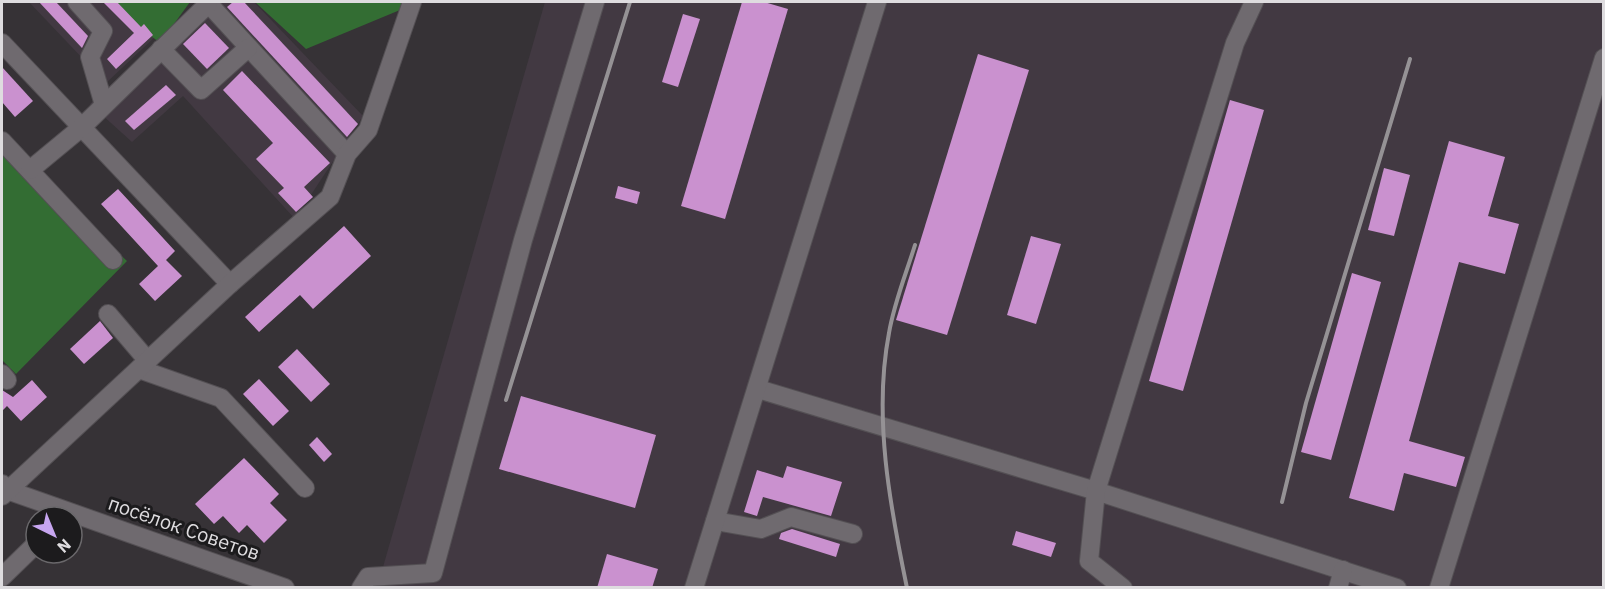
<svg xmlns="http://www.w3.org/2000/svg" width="1605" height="589" font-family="'IBM Plex Sans',sans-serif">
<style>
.built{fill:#423942}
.forest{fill:#336d33}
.building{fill:#ca91cf}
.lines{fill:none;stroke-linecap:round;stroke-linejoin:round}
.minor-casing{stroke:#545054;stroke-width:20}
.minor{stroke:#6f6a6f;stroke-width:18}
.rail{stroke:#959295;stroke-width:4}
.labels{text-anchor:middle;stroke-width:6;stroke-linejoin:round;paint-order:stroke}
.street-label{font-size:20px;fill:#dedcdf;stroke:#1c1b1d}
</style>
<rect width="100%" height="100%" fill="#363236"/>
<g class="built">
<polygon points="29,2 128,2 158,34 106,83"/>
<polygon points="203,2 254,2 363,116 295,219 183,96 132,142 90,104"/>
<polygon points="545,2 1603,2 1603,587 377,588"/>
</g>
<g class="forest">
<polygon points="108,2 190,2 160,43"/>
<polygon points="255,2 403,2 400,10 306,49"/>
<polygon points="2,144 127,261 16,374 2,360"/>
</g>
<g class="building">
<polygon points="39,2 56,2 88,36 82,48"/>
<polygon points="103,2 117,2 141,27 144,24 153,35 116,69 107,59 134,33"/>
<polygon points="233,2 244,2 358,124 347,137 227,7"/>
<polygon points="742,2 764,2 788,9 725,219 681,206"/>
<polygon points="683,14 700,19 678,87 662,82"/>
<polygon points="205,23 229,48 207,69 183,44"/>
<polygon points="978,54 1029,70 947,335 896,320"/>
<polygon points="2,67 33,101 15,117 2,102"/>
<polygon points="242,71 330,163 304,187 313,197 296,212 278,193 284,188 256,159 273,143 223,90"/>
<polygon points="166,85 176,95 134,130 125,121"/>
<polygon points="1230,100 1264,110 1183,391 1149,381"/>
<polygon points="1449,141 1505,157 1488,216 1519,224 1505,274 1459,262 1409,441 1465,457 1456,487 1404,473 1394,511 1349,498"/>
<polygon points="1384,168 1410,175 1394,236 1368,230"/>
<polygon points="618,186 640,192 637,204 615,198"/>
<polygon points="118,189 175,251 166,260 182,276 155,301 139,284 158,266 101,204"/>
<polygon points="344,226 371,256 313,309 300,295 259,332 245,317"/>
<polygon points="1031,236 1061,244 1036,324 1007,315"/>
<polygon points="1352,273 1381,282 1331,460 1301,452"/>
<polygon points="100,321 113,338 84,364 70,349"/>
<polygon points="297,349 330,384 311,402 278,367"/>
<polygon points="259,379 289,411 273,426 243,394"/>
<polygon points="32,380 47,397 21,421 7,406 2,411 2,390 13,397"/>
<polygon points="521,396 656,435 635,508 499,469"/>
<polygon points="317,437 332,454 324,462 309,445"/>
<polygon points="244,458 279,494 270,503 287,520 264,543 247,525 239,533 223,516 214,524 195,504"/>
<polygon points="787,466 842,482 831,516 763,497 757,516 744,512 757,470 783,478"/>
<polygon points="792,529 840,544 836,557 779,539 781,533"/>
<polygon points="1016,531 1056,543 1051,557 1012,545"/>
<polygon points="607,554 658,569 652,588 597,588"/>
</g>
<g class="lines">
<g class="minor-casing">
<g id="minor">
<polyline points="77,2 103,31 90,57 104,105"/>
<polyline points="207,2 347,154"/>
<polyline points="2,43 230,284"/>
<polyline points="161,49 201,90 248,48"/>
<polyline points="2,141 113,260"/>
<polyline points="30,170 82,127 208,4"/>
<polyline points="108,314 148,361"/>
<polyline points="139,369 221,398 305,488"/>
<polyline points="2,374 7,380"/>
<polyline points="758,389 1096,491 1397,588"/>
<polyline points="2,484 7,490 285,588"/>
<polyline points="2,496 230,284 330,197 347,154 368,130 412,2"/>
<polyline points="715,521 761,529 791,517 853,534"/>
<polyline points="2,577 36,544"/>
<polyline points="361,588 368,577 433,573 523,240 595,2"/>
<polyline points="694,588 877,2"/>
<polyline points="1123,588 1089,561 1096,491 1235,43 1254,2"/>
<polyline points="1338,588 1343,570"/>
<polyline points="1439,588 1604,58"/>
</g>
</g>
<use href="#minor" class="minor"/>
<g class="rail">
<polyline points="506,400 630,2"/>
<polyline points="1282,502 1306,403 1410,59"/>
<path d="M907 588C890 506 873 416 889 333 894 303 906 274 915 245"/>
</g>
</g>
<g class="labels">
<g class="street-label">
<text transform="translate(184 528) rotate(19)" y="7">посёлок Советов</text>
</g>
</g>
<rect width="1605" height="589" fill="none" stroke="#dedcdf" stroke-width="6"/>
<g transform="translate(54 535) rotate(137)"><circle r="28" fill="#1c1b1d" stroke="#6a686b" stroke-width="1.5"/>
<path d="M0-4.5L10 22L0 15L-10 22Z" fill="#c7a6f0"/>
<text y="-9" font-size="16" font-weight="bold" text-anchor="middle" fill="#dedcdf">N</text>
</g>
</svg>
